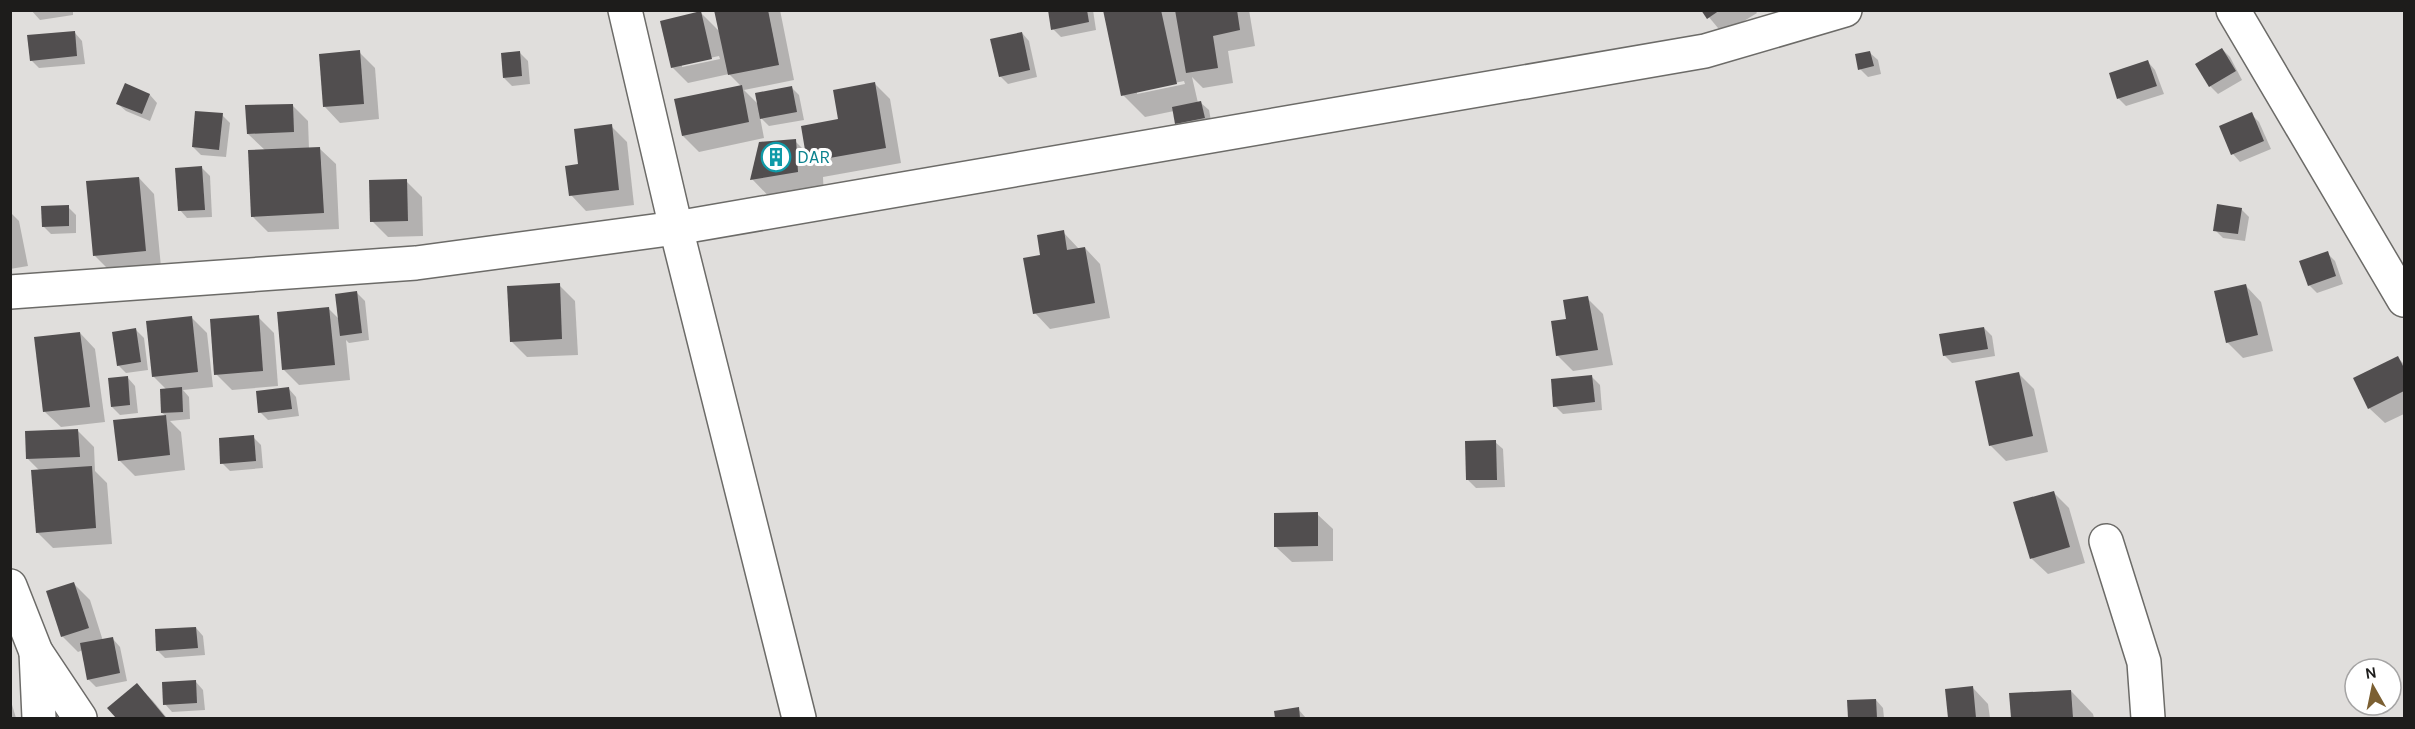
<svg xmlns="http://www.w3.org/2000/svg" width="2415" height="729" font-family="Karla,sans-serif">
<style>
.shadow{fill:#0003;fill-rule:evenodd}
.building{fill:#514e4f}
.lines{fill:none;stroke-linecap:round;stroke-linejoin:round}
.street-casing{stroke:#6c6b68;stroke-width:36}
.secondary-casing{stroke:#6c6b68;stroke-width:36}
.street{stroke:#fff;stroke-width:33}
.secondary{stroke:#fff;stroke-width:33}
.labels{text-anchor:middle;stroke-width:6;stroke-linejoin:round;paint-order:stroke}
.culture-label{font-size:18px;fill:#0d838f;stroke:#fff;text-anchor:start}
</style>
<rect width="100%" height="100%" fill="#e0dedc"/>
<g class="shadow">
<polygon points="31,10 73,10 73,15 40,20"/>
<path d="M716 10H780L794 80 744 90 759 105 791 87 799 95 804 120 769 126 760 117 764 138 699 152 683 136 676 100 742 87 729 74 688 83 672 67 701 13 720 32ZM719 56 720 59 682 67V64Z"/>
<polygon points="1049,10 1093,10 1096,30 1061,37 1053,29"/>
<path d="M1104 10H1174L1178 14 1177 10H1249L1255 46 1228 51 1233 83 1203 88 1192 77 1198 103H1201L1209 110 1212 126 1184 131 1176 123 1174 111 1145 117 1123 95ZM1184 81 1185 84 1137 94V91Z"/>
<polygon points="1703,10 1755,10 1757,13 1723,34"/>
<polygon points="75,33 82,41 85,64 39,68 31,60"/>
<polygon points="1022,33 1029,41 1037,77 1008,84 1000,76"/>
<polygon points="2222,49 2230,57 2242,80 2218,94 2210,86"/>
<polygon points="359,52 375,68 379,119 340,123 325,107"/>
<polygon points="520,53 528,61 530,84 512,86 504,78"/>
<polygon points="1870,53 1878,60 1881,74 1868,77 1860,69"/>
<polygon points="2148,62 2155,70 2164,94 2126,106 2119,99 2110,74"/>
<polygon points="874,83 890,99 901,163 823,177 824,199 779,207 752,179 795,141 807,153"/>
<polygon points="126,85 150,95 157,103 150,121 126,111 118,104"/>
<polygon points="292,105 308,121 309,149 320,149 336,164 339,229 268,232 252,216 266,151 248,134"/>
<polygon points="2251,114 2259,122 2271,149 2240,162 2233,154"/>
<polygon points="222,115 230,123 226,157 201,155 193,147"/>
<polygon points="611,126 627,142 634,205 586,211 571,195"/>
<polygon points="202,168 210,176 212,217 187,218 180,210"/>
<polygon points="139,178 154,194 161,267 110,271 95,256"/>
<polygon points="406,181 422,197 423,236 388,237 372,221"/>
<polygon points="68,207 76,215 76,233 51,234 43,226"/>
<polygon points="2241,209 2249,217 2245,241 2223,238 2215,230"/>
<polygon points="10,212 19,221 28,266 10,269"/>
<polygon points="1063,232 1079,249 1085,248 1100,264 1110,318 1050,329 1035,313 1042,256"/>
<polygon points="2327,253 2335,261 2343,284 2317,293 2309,285"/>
<polygon points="559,285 575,301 578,355 527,357 511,341"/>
<polygon points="2246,286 2261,302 2273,351 2243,358 2227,342"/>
<polygon points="357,293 365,301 369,340 349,343 346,340 350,380 299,385 283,369 329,309 340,320"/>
<polygon points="1587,298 1603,314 1613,365 1573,371 1557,355"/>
<polygon points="191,317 207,333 213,387 183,390 189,397 190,419 170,421 181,432 185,470 135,476 119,460 166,416 162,413 167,390 153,376"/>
<polygon points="258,317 274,333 278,386 232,390 216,374"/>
<polygon points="1984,328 1992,336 1995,356 1952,363 1944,355"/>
<polygon points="136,330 144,338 148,370 126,373 118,365"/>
<polygon points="80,333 95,349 105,422 61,427 45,412"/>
<polygon points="2398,358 2404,364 2404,414 2385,423 2369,408"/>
<polygon points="2018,373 2034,389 2048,452 2006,461 1990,445"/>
<polygon points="1592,377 1600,385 1602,410 1563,414 1555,406"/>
<polygon points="128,378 135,386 138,413 120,415 112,407"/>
<polygon points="289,389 296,397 299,416 268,420 260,412"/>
<polygon points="78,431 94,447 95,471 107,483 112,544 53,548 37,532 40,471 27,458"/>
<polygon points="253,437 261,445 263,468 230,471 222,463"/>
<polygon points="1495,442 1503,449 1505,487 1476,488 1468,480"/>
<polygon points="2053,492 2069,508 2085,563 2048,574 2032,559 2015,503"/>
<polygon points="1317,514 1333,529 1333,561 1292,562 1276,547"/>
<polygon points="74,584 90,600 103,641 113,639 120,647 127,681 96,687 88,679 83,650 78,652 62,636"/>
<polygon points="196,628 203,636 205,655 165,658 157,650"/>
<polygon points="196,682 203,690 205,710 172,712 165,704"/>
<polygon points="137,685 153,701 167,718 118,718 109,708"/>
<polygon points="1973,688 1988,704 1990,718 1949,718 1947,690"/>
<polygon points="2071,691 2093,714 2094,718 2013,718 2011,694"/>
<polygon points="10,698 16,718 10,718"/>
<polygon points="1876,700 1883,708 1884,718 1849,718 1848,702"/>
<polygon points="1298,709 1306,718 1276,718 1275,712"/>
</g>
<g class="building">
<polygon points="714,10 768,10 779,65 728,75"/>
<polygon points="1048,10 1087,10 1089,22 1051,30"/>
<polygon points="1103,10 1161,10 1177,84 1121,96"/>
<polygon points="1175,10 1237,10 1240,30 1213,36 1218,68 1186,73"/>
<polygon points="1701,10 1720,10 1707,19"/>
<polygon points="701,11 712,59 671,68 660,21"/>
<polygon points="75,31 77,56 30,61 27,35"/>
<polygon points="1022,32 1030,70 999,77 990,39"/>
<polygon points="2222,48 2236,71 2209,87 2195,64"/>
<polygon points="360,50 364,104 323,107 319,54"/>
<polygon points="520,51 522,76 503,78 501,53"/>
<polygon points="1870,51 1874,66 1858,70 1855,54"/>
<polygon points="2148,60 2157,86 2117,99 2109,73"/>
<polygon points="875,82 886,148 807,162 801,126 838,119 833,90"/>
<polygon points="125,83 150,94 142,114 116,104"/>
<polygon points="742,85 749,122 682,136 674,99"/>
<polygon points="792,86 797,112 760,119 755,93"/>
<polygon points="1201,101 1205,118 1175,124 1172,107"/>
<polygon points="293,104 294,132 247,134 245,105"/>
<polygon points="195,111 223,113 219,150 192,147"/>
<polygon points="2252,112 2264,141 2231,155 2219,126"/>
<polygon points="612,124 619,190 569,196 565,166 578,164 574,129"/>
<polygon points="796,139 798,172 750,180 759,142"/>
<polygon points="320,147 324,213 251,217 248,150"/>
<polygon points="202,166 205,210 178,211 175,168"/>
<polygon points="139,177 146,251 93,256 86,181"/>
<polygon points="407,179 408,221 370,222 369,180"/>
<polygon points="2217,204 2242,208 2238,234 2213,231"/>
<polygon points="69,205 69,226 42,227 41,206"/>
<polygon points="1064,230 1067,250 1085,247 1095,303 1033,314 1023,258 1040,255 1037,235"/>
<polygon points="2328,251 2336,276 2308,286 2299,261"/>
<polygon points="560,283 562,339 510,342 507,286"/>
<polygon points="2246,284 2258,335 2226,343 2214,291"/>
<polygon points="357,291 362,333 340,336 335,294"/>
<polygon points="1588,296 1598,350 1556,356 1551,321 1566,319 1563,300"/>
<polygon points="329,307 335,365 282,370 277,312"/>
<polygon points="259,315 263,371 214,375 210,319"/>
<polygon points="192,316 198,372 152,377 146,321"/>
<polygon points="1984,327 1988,349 1943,356 1939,334"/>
<polygon points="136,328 141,362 117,366 112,332"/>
<polygon points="80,332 90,407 43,412 34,337"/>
<polygon points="2398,356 2404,368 2404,391 2368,409 2353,378"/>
<polygon points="2019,372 2033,436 1989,446 1975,381"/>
<polygon points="1592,375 1595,402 1553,407 1551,379"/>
<polygon points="128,376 130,405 111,407 108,378"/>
<polygon points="182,387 183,412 161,413 160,389"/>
<polygon points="289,387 292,409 258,413 256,391"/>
<polygon points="166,415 170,455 118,461 113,420"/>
<polygon points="78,429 80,457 26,459 25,431"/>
<polygon points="254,435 256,461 220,464 219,438"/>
<polygon points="1496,440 1497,480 1466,480 1465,441"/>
<polygon points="92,466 96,528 36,533 31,470"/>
<polygon points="2054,491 2070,547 2030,559 2013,502"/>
<polygon points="1318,512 1318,546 1274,547 1274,513"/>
<polygon points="74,582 89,628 61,637 46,591"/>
<polygon points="196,627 198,648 156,651 155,629"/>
<polygon points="113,637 120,673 87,680 80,643"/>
<polygon points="196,680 197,703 163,705 162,682"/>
<polygon points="137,683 166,718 116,718 107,708"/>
<polygon points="1973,686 1976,718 1948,718 1945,689"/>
<polygon points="2071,690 2073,718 2011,718 2009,693"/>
<polygon points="1876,699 1877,718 1848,718 1847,700"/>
<polygon points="1299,707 1300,718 1275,718 1274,711"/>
</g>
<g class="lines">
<g class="street-casing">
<g id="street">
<polyline points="2233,10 2404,300"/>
<polyline points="10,292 416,263 676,228 1705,51 1845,10"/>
<polyline points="2106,541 2144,662 2148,718"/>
<polyline points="10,586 36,652 80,718"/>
<polyline points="36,652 39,718"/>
</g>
</g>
<g class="secondary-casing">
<polyline id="secondary" points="625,10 676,228 799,718"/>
</g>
<use href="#street" class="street"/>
<use href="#secondary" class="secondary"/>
</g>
<defs>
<g id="building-ring" transform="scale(1.5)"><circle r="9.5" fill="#fff" stroke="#0f9aa8" stroke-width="1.5"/><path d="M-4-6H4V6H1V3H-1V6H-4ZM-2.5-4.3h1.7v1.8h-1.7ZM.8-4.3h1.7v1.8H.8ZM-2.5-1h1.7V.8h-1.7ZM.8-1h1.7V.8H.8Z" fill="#0f9aa8"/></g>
</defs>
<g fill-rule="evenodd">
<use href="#building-ring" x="776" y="157"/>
</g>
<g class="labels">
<g class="culture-label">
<text x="797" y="163">DAR</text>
</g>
</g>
<rect width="2415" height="729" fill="none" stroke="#1d1c1b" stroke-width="24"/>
<g transform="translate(2373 687) rotate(351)"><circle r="28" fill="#ffffff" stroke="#a5a4a4" stroke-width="1.5"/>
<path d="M0-4.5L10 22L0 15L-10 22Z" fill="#7b5f32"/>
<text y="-9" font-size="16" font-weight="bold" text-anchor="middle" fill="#1d1c1b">N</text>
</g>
</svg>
